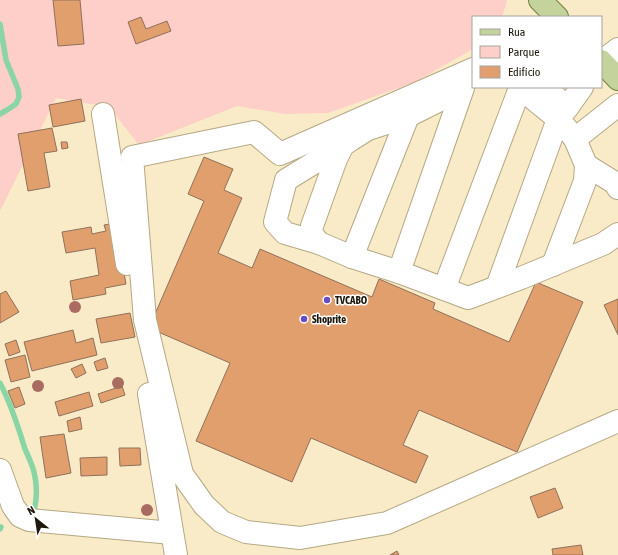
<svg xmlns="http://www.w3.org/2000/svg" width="618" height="555" font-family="'Asap Condensed',sans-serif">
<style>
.green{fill:#fecec9}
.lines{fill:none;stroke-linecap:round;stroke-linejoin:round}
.stream{stroke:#8ad5a5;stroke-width:5.5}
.building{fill:#e19f6e;stroke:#8f715b}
.minor-casing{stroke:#b5a885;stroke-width:24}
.major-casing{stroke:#707f3e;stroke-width:24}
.minor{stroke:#fff;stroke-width:22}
.major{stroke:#c4d39c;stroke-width:22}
.tree{fill:#aa6b61}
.poi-dot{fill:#644dc6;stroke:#fff;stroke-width:1.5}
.labels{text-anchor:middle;stroke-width:3;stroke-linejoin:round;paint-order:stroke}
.poi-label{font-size:11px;font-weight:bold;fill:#1d180b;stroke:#fff;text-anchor:start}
</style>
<rect width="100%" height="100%" fill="#f9ebc7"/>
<polygon class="green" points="0,0 506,0 507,1 502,17 473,17 473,49 415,82 328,113 285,114 237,106 139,145 109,107 56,98 0,211"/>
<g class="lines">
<g class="stream">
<polyline points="0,24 6,60 18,89 19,97 16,104 7,110 0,114"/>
<path d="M0 383C11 404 18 426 25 449 28 456 32 464 34 472 37 484 37 499 34 511"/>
<polyline points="0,529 1,527"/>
</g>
</g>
<g class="building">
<polygon points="53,0 80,0 84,44 58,46"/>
<polygon points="141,17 146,29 167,21 171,31 136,44 128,22"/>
<polygon points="81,99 85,121 53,127 49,105"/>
<polygon points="52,128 57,151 44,153 50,187 28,191 18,134"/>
<polygon points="61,142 67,142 68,148 62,149"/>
<polygon points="204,157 233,169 224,190 242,198 218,253 252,268 260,249 372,297 379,279 435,303 433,309 509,342 536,282 583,302 517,452 419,410 403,445 428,456 416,483 311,438 292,482 196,441 230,363 149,328 204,201 188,194"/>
<polygon points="115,223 126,284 105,288 106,294 73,300 70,281 99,275 95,248 66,253 62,232 91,227 92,234 106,231 104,225"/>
<polygon points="6,291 19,312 0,323 0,294"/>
<polygon points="618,299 618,335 604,305"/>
<polygon points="130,313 135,337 101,343 96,319"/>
<polygon points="73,330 76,343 93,338 97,355 32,371 24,342"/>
<polygon points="16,340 20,352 9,356 5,344"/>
<polygon points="25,355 30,377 11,382 5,360"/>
<polygon points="105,358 108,368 97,371 94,362"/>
<polygon points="82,364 86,373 76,378 71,369"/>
<polygon points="122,386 125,395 101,403 98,394"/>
<polygon points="19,387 25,404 15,408 8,391"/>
<polygon points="89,392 93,406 59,416 55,402"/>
<polygon points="80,417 82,429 69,432 67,421"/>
<polygon points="64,434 71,473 46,478 40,437"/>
<polygon points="119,448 140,448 141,465 120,466"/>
<polygon points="107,457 107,475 81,476 80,458"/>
<polygon points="555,488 563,508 538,518 530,497"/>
<polygon points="581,545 583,555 553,555 552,549"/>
<polygon points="397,551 399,555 390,555"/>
</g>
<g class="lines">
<g class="minor-casing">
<g id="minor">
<polyline points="601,62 618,49"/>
<polyline points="473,69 280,154 254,132 132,157 145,320 182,474 204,505 222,522 246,532 300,538 387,523 618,421"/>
<polyline points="519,87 558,119 567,129 575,139 586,165 585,181 553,265"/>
<polyline points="545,87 567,108"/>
<polyline points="458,91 408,116 368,129 352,139 343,145 336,159 312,226 311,233 319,243 352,257 399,272 468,298 521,278 603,244 618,234"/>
<polyline points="103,114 127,264"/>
<polyline points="575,139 618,105"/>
<polyline points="586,165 615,183 618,188"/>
<polyline points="319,243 285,233 275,222 286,180 343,145"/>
<polyline points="352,257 408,116"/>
<polyline points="399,272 463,88"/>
<polyline points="497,287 558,119 567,108 582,87"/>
<polyline points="444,289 520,88"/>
<polyline points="149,394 176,555"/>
<polyline points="0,470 13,506 20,516 29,520 172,533"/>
</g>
</g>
<g class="major-casing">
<g id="major">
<polyline points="540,0 557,17"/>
<polyline points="601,61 618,79"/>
</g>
</g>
<use href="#minor" class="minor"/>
<use href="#major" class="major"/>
</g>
<g class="tree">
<circle cx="75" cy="307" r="6"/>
<circle cx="118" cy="383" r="6"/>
<circle cx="38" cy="386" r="6"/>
<circle cx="147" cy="510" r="6"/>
</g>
<g class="poi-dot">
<circle cx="327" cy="300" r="4"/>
<circle cx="304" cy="319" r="4"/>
</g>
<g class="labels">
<g class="poi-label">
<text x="335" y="304">TVCABO</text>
<text x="312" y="323">Shoprite</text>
</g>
</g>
<rect x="472" y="16" width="130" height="72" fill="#ffffff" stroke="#a5a39d"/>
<rect x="480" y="29" width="20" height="6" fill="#c4d39c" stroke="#a5a39d"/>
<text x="508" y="36" font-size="12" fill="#1d180b">Rua</text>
<rect x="480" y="46" width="20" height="12" fill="#fecec9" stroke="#a5a39d"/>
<text x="508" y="56" font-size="12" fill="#1d180b">Parque</text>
<rect x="480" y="66" width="20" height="12" fill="#e19f6e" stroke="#a5a39d"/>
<text x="508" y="76" font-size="12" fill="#1d180b">Edifício</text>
<g transform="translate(36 519) rotate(330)" stroke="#ffffff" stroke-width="3" paint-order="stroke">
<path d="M0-3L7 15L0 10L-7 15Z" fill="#1d180b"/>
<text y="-6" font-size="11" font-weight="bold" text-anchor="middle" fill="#1d180b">N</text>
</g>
</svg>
